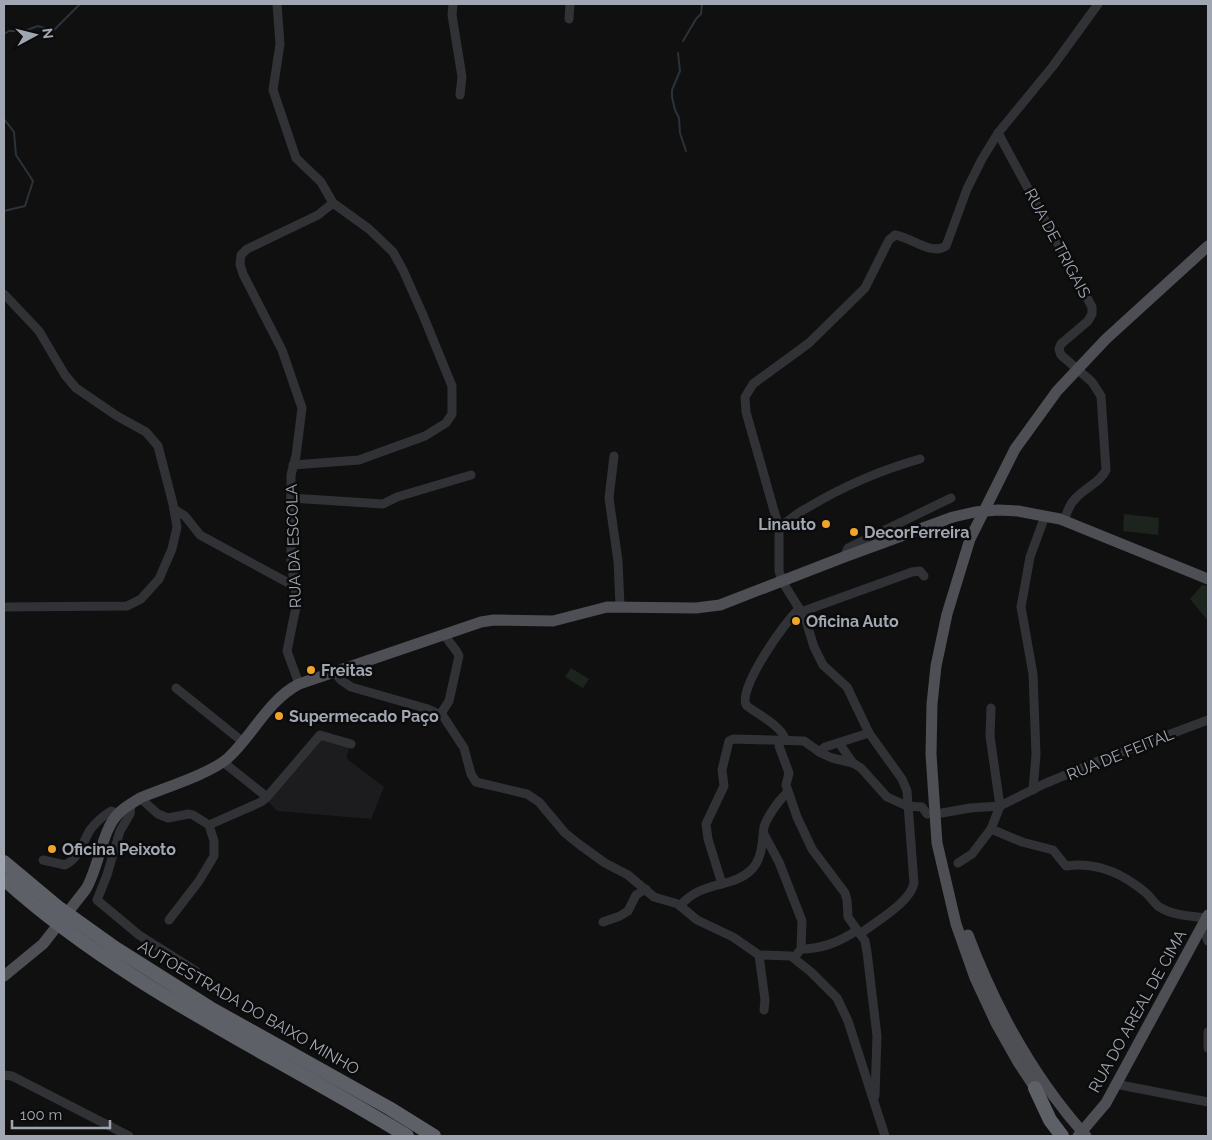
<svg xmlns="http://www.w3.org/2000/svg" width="1212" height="1140" font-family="Raleway,sans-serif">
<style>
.built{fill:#1c1c1e}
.green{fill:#1c241d}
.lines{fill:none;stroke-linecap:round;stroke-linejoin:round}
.stream{stroke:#2a3339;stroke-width:2}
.minor{stroke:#313236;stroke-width:9}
.major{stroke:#4d4f55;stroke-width:11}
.highway{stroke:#5d6067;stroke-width:14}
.poi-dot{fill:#f0a42a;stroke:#0b0b0c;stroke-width:2}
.labels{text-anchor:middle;stroke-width:5;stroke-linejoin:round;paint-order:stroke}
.street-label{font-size:16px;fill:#a1a7b2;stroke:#0b0b0c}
.poi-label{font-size:16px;font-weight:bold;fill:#a1a7b2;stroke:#0b0b0c;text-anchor:start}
</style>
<rect width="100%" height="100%" fill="#101011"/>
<polygon class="built" points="319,739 350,746 346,758 384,787 371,819 277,811 268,801"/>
<g class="green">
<polygon points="1124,514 1159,518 1158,535 1123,531"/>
<polygon points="1202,585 1208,586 1208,621 1190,599"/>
<polygon points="571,668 589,679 583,688 565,677"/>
</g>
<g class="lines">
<g class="stream">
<polyline points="4,34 9,31 24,31 38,26 53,31 80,4"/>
<polyline points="683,41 696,19 701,14 702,4"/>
<polyline points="678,53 680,71 672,90 672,97 675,110 679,118 680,133 686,151"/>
<polyline points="4,119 14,132 16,155 33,181 25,206 4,211"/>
</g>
<g class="minor">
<polyline points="277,4 280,44 273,90 296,158 321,182 333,203 369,229 393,252 403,270 423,315 452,386 452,414 446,423 425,436 359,460 293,465"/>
<polyline points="453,4 452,15 462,77 460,95"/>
<polyline points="569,19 570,4"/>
<path d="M998 133 1092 307V314L1088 321 1061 344 1059 349 1061 355 1068 361 1092 382 1101 396 1106 470C1101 482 1086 487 1077 497 1070 503 1067 512 1064 521"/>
<polyline points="4,294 39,331 65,375 76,388 117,416 146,432 158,446 173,504 177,527 172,549 159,579 141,599 127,606 4,607"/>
<polyline points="614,456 609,498 618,561 620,606"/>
<polyline points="291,498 383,504 397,497 471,475"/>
<polyline points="174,509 185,516 200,535 294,586"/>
<path d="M779 528C788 521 797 513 807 508 842 487 881 470 920 459"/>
<polyline points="844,557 848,548 951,498"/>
<polyline points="801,612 912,572 920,571 924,576"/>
<polyline points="334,672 341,680 351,687 428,709 443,716 464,748 471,774 476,782 527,794 539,802 565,833 580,845 605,863 628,875 654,897 678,904 697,920 733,937 759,955 791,956 811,972 837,998 848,1021 885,1136"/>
<polyline points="299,684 287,651 297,602 291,560 291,475 296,456 302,408 282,350 243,274 240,264 241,255 247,249 318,215 333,203"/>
<polyline points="176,688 243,742"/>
<path d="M440 715 449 701 459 656C456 648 448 643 445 634"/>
<polyline points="781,739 779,746 789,773 786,785 797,817 812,849 845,893 847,900 848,917 865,941 867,952 877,1036 875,1096"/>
<path d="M785 739C781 726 759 715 747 706 735 692 786 620 799 609"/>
<polyline points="839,743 853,763"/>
<polyline points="819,752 825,747 869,733"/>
<polyline points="223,762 267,797"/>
<polyline points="1033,790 1036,755 1033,674 1021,607 1030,557 1045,516"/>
<polyline points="140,798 158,814 168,818 189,814 193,815 209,825 214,841 214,856 199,881 169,920"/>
<polyline points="131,804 130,814 120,831 107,875 97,900 139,935 196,971"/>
<polyline points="942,813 970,808 1000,806 1044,784 1101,760 1208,720"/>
<polyline points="209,825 261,802 267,797 320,735 351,744"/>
<path d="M991 829 1022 842 1053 850 1066 866C1096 861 1122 873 1145 892 1151 897 1155 905 1161 908 1175 916 1192 916 1207 918"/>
<polyline points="764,834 779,862 802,921 801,949 794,958"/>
<path d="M43 860 65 865C79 858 82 844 90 830 96 822 103 816 111 811L118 813"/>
<polyline points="958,863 972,854 991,829 1000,806 990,736 991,708"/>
<polyline points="722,884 708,839 706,824 724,786 722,770 729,741 733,739 804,741 821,753 832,758 853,763 861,768 887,797 907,806 922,807 927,814"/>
<path d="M680 906C701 880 732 889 751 870 763 858 762 841 764 827 766 819 781 796 788 793"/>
<polyline points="603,922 620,916 628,911 636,895 646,889"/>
<polyline points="1202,926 1208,941"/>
<path d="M860 934C875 922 911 902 914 883L907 791 902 779 869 733 847 687 823 665 814 647 805 618 782 581 779 571V528L746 412 745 397 753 384 809 343 865 288 889 240 895 235C911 237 931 256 946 246L967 189 982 159 998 133 1053 66 1098 4"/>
<path d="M801 949C822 949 840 942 857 930"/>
<polyline points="759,955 765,1000 764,1010"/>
<polyline points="1208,1032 1208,1048"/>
<polyline points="4,1075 12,1076 129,1136"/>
<polyline points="1115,1084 1208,1102"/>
</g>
<g class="major">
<path d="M968 935C996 1009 1033 1077 1086 1136"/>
<path d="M4 976 43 944 86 889C99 867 102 830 118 814 124 807 133 803 140 798 164 788 210 774 228 758 253 735 268 700 299 684L481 622 494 620 553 621 607 607 696 608 720 605 844 557 953 517 975 512 998 510 1018 511 1060 519 1208 579"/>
<polyline points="1039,1094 1018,1062 996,1023 975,978 956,924 937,843 931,754 932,704 936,666 947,614 970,539 1015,449 1057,391 1106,339 1208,246"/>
<polyline points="1078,1136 1106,1103 1208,915"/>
</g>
<g class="highway">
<polyline points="4,862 59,908 115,948 210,1008 389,1108 434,1136"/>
<path d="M4 879C122 986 272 1053 407 1136"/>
<polyline points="1035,1088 1050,1120 1062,1136"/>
</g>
</g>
<g class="poi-dot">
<circle cx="826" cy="524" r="5"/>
<circle cx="854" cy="532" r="5"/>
<circle cx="796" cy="621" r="5"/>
<circle cx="311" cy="670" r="5"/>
<circle cx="279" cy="716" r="5"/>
<circle cx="52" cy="849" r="5"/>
</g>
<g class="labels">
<g class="street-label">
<text transform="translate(1058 243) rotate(62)" y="6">RUA DE TRIGAIS</text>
<text transform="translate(293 546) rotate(-92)" y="6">RUA DA ESCOLA</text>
<text transform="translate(1120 754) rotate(-22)" y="6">RUA DE FEITAL</text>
<text transform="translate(249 1007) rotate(30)" y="6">AUTOESTRADA DO BAIXO MINHO</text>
<text transform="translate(1137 1011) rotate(-61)" y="6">RUA DO AREAL DE CIMA</text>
</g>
<g class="poi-label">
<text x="816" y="530" text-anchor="end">Linauto</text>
<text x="864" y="538">DecorFerreira</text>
<text x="806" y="627">Oficina Auto</text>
<text x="321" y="676">Freitas</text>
<text x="289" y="722">Supermecado Paço</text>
<text x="62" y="855">Oficina Peixoto</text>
</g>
</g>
<rect width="1212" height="1140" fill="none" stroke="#a1a7b2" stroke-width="10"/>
<g transform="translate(35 35) rotate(83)" stroke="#0b0b0c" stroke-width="4" paint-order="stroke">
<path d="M0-4L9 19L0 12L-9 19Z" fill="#a1a7b2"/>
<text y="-8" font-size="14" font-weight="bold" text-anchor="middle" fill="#a1a7b2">N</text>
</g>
<path d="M12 1120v8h98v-8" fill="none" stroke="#a1a7b2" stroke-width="2.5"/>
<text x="20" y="1120" font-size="15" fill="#a1a7b2" stroke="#0b0b0c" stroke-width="4" paint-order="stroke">100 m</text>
</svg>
